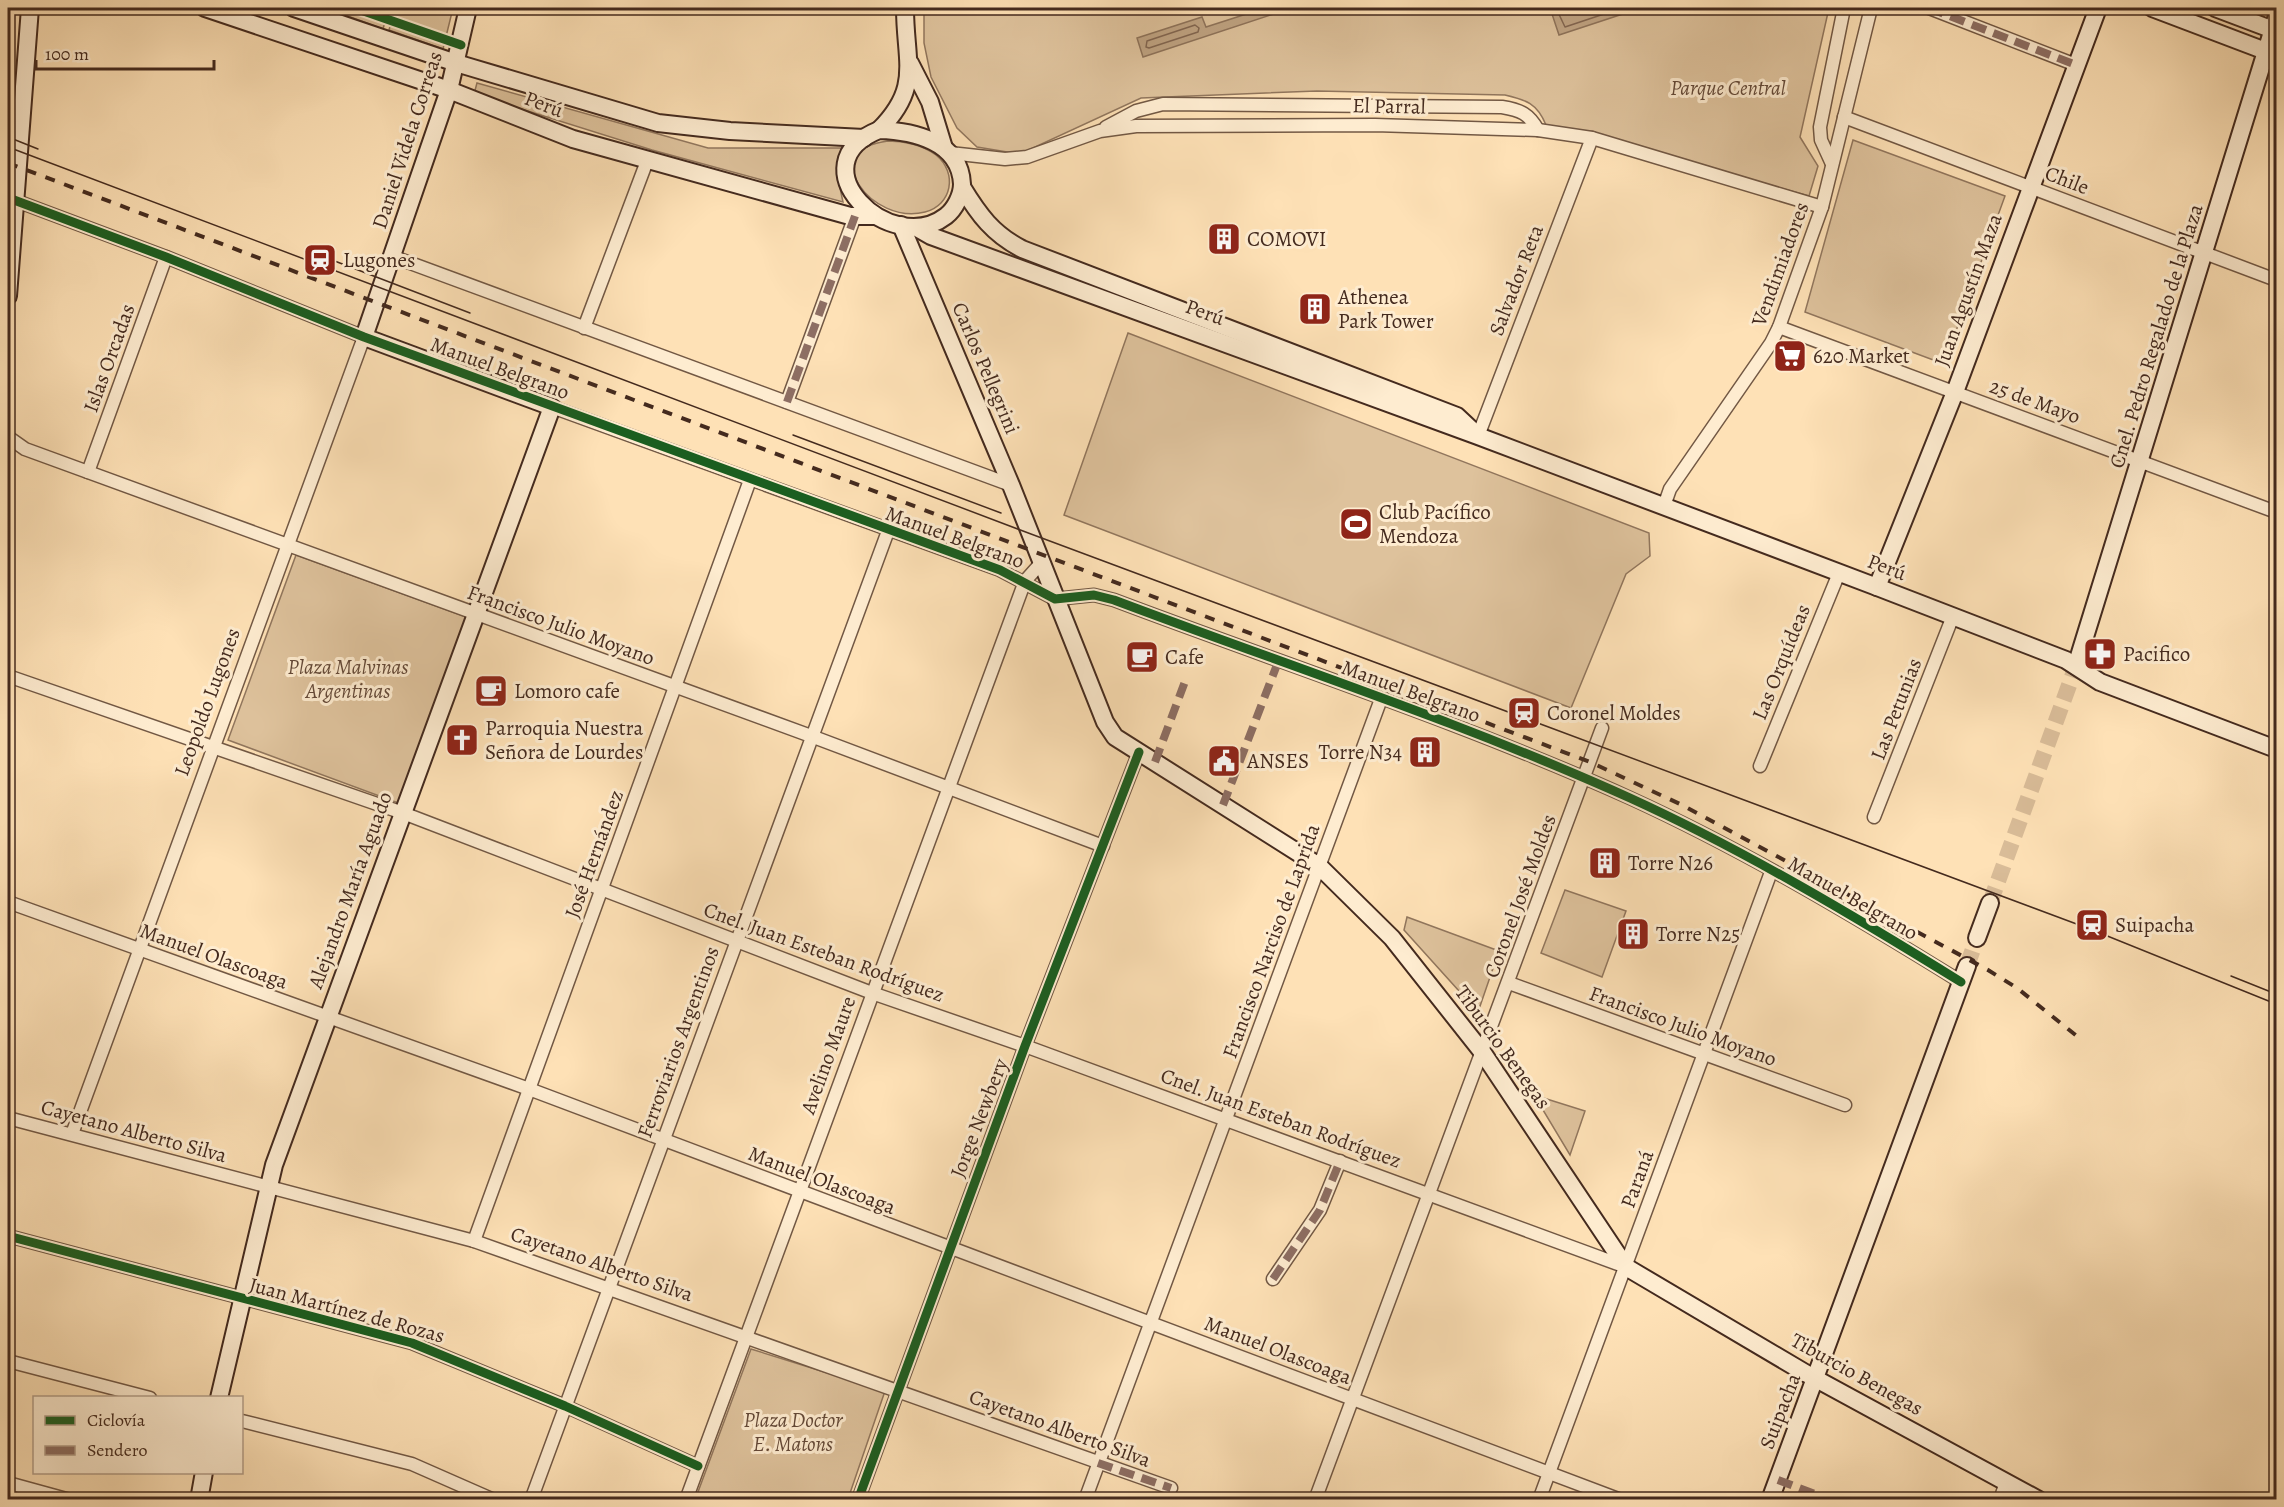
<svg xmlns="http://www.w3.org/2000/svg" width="2284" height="1507" font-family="Alegreya,serif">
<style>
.green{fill:#dec29c;stroke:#91765d;stroke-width:1.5}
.water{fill:#bfa382;stroke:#8e735a;stroke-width:1.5}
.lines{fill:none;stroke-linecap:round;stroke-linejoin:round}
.shore{stroke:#826650;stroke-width:1.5}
.secondary-tunnel{stroke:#d9bc98;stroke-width:16;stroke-dasharray:16 8;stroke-linecap:butt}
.street-casing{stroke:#725844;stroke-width:15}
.secondary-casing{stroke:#442a1e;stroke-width:20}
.street{stroke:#feecd0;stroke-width:12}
.secondary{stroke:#feecd0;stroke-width:16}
.tram{stroke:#442a1e;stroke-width:1.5}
.rail{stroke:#442a1e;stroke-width:4;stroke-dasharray:10 10;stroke-linecap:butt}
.quiet{stroke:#8d6e63;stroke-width:8;stroke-dasharray:15 8;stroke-linecap:butt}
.cycleway-casing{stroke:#feecd0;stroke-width:13}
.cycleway{stroke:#1b5e20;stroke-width:9}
.labels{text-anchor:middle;stroke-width:6;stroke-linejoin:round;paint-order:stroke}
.park-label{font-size:21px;font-style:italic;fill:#634837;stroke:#feecd0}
.street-label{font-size:21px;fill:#442a1e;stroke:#feecd0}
.poi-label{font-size:21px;fill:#442a1e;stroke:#feecd0;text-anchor:start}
</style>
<rect width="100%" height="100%" fill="#fee1b6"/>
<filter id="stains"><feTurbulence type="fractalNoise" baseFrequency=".00333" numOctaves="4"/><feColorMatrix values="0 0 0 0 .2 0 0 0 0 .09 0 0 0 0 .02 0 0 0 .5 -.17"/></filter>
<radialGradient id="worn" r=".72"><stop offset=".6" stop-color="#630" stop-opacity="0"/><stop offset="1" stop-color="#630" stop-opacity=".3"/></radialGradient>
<g class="green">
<polygon points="326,8 389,8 383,29"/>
<polygon points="395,8 453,8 443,49 389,30"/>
<path d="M924 8H1829L1800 137 1818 166 1809 196 1590 134 1546 125C1537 103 1526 100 1505 95L1317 91 1141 98 1020 154 977 147 957 128 931 77 924 43Z"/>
<polygon points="477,83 708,148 844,148 837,174 843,202 652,150 474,94"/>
<polygon points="1853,140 2005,196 1944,364 1805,312"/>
<path d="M888 141C904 141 923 145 936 155 958 173 952 205 925 212 872 226 815 150 888 141Z"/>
<polygon points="1128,333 1649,533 1650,556 1626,574 1571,708 1064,515"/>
<polygon points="296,555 469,618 401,804 228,740"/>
<polygon points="1565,890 1626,911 1602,977 1541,953"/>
<polygon points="1407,917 1499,951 1478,1012 1404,930"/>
<polygon points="1534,1095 1585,1111 1570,1155"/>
<polygon points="751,1349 885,1391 848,1499 695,1500"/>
</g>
<g class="water">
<polygon points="1265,8 1292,8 1143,57 1137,38 1202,17 1206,27"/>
<polygon points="1550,8 1641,8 1559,35"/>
</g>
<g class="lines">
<g class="shore">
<polyline points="1556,8 1565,27 1622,8"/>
<polygon points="1195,25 1199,28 1198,32 1149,48 1146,47 1147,41"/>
</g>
<g class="secondary-tunnel">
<polyline points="1990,903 2076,666"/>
<polyline points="1967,966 1977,938"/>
</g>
<g class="street-casing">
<g id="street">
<polyline points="1929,8 2076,65"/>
<polyline points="1844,117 2276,280"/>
<path d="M1106 127 1136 111 1163 104 1502 107C1521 110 1529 114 1538 130"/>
<polyline points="950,153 1005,159 1027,157 1100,131 1136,126 1375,125 1538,130 1592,138 1822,207"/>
<polyline points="1832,164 1821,140 1820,127 1844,8"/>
<polyline points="14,200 166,257 364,337 72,1134"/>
<polyline points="394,257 1011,485"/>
<polyline points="1779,327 2276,512"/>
<polyline points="584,328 647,161"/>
<polyline points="787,402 855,216"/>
<path d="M552 407 1000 570 1055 599 1094 595 1114 600C1286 665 1462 722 1630 798 1742 849 1856 917 1961 982"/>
<polyline points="1478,436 1592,138"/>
<polyline points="8,437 25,449 811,736 1103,846"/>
<polyline points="88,472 166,257"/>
<polyline points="1664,506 1670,489 1771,343 1779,327 1822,207 1871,8"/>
<polyline points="8,676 403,813 872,993 1025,1046 1626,1267"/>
<polyline points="1760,766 1839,573"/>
<polyline points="1874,817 1953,616"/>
<polyline points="8,902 529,1089 1621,1500"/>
<polyline points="1509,983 1845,1105"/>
<polyline points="8,1118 474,1241 1171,1488"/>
<polyline points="8,1236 412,1343 565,1406 698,1466"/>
<polyline points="474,1241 750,480"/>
<polyline points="1273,1279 1320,1210 1340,1161"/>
<polyline points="8,1361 150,1398"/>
<polyline points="242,1421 412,1464 494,1500"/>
<polyline points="8,1483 70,1500"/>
<polyline points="531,1500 888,531"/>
<polyline points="686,1500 1025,581 1042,562"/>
<polyline points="858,1500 1025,1046 1139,752"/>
<polyline points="1085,1500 1381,699"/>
<polyline points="1315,1500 1602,728"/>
<polyline points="1539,1500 1771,872"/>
<polyline points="2000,1500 2006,1482"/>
</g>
</g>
<g class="secondary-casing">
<g id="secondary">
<polyline points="205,8 449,90 573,139 850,216 874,216"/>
<polyline points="294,8 456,63 658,123 730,131 864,138"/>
<polyline points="2152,8 2276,55"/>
<polyline points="2215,8 2276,31"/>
<polyline points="910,63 930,102 944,148"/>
<path d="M879 130C913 131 960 141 962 184 962 195 955 209 946 216 890 259 794 164 879 130Z"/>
<path d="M879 130C922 87 905 62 905 8"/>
<path d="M962 187C979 215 993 234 1022 249L1457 416 1473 431"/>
<polyline points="901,225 1011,485 1105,722 1115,737 1319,866 1392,938 1483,1053 1626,1267 1807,1374 2039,1500"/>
<polyline points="917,228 931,236 1478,436 1877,587 2066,660 2100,682 2276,749"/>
<polyline points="8,296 30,8"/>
<polyline points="1877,587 1955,392 2098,8"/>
<polyline points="2076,666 2276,19"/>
<polyline points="1977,938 1990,903"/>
<polyline points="219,1398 274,1165 552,407 364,337 449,90 468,8"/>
<polyline points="199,1500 204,1472"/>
<polyline points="1770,1500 1967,966"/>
</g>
</g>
<use href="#street" class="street"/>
<use href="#secondary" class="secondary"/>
<g class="tram">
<polyline points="8,137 38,149"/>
<polyline points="8,147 1031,534 2090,929 2276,1004"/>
<polyline points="319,255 470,313"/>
<polyline points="793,435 1001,513"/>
<polyline points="2231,976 2276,994"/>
</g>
<polyline class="rail" points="8,163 1590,762 1682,805 1988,970 2017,988 2083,1041"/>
<g class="quiet">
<polyline points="1929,8 2076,65"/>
<polyline points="787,402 855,216"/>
<polyline points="1155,762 1187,676"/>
<polyline points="1223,805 1278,662"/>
<polyline points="1273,1279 1320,1210 1340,1161"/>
<polyline points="1098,1463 1171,1488"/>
<polyline points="1778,1480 1831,1500"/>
</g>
<g class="cycleway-casing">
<g id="cycleway">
<polyline points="355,8 461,45"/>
<path d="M14 200 166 257 364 337 1000 570 1055 599 1094 595 1114 600C1286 665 1462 722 1630 798 1742 849 1856 917 1961 982"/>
<polyline points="8,1236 412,1343 565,1406 698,1466"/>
<polyline points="858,1500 1025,1046 1139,752"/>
</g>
</g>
<use href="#cycleway" class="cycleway"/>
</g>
<defs>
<g id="building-square" transform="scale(1.725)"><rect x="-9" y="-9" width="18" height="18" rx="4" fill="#8f2418" stroke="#feecd0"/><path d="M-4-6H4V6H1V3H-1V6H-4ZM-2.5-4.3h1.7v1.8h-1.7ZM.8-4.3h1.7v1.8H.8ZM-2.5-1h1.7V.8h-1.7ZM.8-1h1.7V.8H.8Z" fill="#fff"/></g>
<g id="station-square" transform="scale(1.725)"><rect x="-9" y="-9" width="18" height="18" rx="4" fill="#8f2418" stroke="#feecd0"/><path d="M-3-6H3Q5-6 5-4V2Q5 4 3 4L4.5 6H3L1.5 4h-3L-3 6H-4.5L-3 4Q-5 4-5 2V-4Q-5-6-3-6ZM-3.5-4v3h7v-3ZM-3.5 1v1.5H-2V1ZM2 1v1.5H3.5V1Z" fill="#fff"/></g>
<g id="supermarket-square" transform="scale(1.725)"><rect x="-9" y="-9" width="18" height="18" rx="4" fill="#8f2418" stroke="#feecd0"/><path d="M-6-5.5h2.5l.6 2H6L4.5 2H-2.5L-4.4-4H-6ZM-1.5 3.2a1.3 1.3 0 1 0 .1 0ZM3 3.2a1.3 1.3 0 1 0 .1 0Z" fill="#fff"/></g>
<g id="stadium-square" transform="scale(1.725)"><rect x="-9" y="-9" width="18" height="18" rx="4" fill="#8f2418" stroke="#feecd0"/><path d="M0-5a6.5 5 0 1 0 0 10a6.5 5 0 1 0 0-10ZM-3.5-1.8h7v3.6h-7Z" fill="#fff"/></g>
<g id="pharmacy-square" transform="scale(1.725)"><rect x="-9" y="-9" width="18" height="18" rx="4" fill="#8f2418" stroke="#feecd0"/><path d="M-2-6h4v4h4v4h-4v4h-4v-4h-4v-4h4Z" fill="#fff"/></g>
<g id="cafe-square" transform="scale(1.725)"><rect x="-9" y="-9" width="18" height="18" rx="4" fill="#8f2418" stroke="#feecd0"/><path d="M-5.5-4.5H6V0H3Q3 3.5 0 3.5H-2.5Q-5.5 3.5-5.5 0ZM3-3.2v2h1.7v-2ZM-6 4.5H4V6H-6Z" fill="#fff"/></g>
<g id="church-square" transform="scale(1.725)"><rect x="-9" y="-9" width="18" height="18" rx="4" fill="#8f2418" stroke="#feecd0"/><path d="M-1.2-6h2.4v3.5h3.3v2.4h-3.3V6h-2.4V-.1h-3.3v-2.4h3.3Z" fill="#fff"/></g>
<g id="civic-square" transform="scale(1.725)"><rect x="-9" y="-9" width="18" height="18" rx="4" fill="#8f2418" stroke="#feecd0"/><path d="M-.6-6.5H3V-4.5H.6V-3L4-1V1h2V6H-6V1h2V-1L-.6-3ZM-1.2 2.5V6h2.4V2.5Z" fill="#fff"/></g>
</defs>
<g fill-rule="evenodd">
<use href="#building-square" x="1224" y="239"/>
<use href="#station-square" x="320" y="260"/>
<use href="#building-square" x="1315" y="309"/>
<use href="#supermarket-square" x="1790" y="356"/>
<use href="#stadium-square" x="1356" y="524"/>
<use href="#pharmacy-square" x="2100" y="654"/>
<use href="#cafe-square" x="1142" y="657"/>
<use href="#cafe-square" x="491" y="691"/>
<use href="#station-square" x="1524" y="713"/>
<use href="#church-square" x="462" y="740"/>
<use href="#building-square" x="1425" y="752"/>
<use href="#civic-square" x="1224" y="761"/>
<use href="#building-square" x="1605" y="863"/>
<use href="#station-square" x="2092" y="925"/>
<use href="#building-square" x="1633" y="934"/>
</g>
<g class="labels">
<g class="park-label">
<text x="1728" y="95">Parque Central</text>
<text x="348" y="674">Plaza Malvinas<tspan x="348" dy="24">Argentinas</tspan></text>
<text x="793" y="1427">Plaza Doctor<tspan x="793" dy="24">E. Matons</tspan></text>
</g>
<g class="street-label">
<text transform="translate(544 104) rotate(21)" y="7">Perú</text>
<text transform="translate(1389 106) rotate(1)" y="7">El Parral</text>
<text transform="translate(407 140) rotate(-72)" y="7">Daniel Videla Correas</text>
<text transform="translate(2067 180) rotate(21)" y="7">Chile</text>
<text transform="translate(1780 264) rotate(-70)" y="7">Vendimiadores</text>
<text transform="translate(1516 280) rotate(-69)" y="7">Salvador Reta</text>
<text transform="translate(1968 290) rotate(-70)" y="7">Juan Agustín Maza</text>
<text transform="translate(1205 312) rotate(20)" y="7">Perú</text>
<text transform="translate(2156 336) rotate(-73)" y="7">Cnel. Pedro Regalado de la Plaza</text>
<text transform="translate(109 358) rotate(-70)" y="7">Islas Orcadas</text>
<text transform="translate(500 368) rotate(20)" y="7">Manuel Belgrano</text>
<text transform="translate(986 368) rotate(67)" y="7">Carlos Pellegrini</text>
<text transform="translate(2035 401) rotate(20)" y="7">25 de Mayo</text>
<text transform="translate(955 537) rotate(20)" y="7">Manuel Belgrano</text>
<text transform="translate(1887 567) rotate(21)" y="7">Perú</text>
<text transform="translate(561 625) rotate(20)" y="7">Francisco Julio Moyano</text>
<text transform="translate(1781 662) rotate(-68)" y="7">Las Orquídeas</text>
<text transform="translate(1411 691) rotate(20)" y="7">Manuel Belgrano</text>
<text transform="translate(207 702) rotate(-70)" y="7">Leopoldo Lugones</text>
<text transform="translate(1896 709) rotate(-69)" y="7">Las Petunias</text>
<text transform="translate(594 854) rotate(-70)" y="7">José Hernández</text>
<text transform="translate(350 890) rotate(-70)" y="7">Alejandro María Aguado</text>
<text transform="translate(1520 896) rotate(-70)" y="7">Coronel José Moldes</text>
<text transform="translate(1853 898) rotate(30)" y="7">Manuel Belgrano</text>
<text transform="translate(1271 941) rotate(-70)" y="7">Francisco Narciso de Laprida</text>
<text transform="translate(824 952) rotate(20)" y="7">Cnel. Juan Esteban Rodríguez</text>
<text transform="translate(214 956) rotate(20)" y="7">Manuel Olascoaga</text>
<text transform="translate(1683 1026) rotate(20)" y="7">Francisco Julio Moyano</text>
<text transform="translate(678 1042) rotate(-70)" y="7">Ferroviarios Argentinos</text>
<text transform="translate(1503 1047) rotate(54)" y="7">Tiburcio Benegas</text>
<text transform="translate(828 1055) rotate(-70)" y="7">Avelino Maure</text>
<text transform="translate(979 1118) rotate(-69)" y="7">Jorge Newbery</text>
<text transform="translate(1281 1118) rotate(20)" y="7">Cnel. Juan Esteban Rodríguez</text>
<text transform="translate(134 1131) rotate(15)" y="7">Cayetano Alberto Silva</text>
<text transform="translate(1637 1179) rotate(-70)" y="7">Paraná</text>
<text transform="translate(822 1180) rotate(21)" y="7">Manuel Olascoaga</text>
<text transform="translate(602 1264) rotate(19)" y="7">Cayetano Alberto Silva</text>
<text transform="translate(347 1310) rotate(15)" y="7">Juan Martínez de Rozas</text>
<text transform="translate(1278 1350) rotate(21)" y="7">Manuel Olascoaga</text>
<text transform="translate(1857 1374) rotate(29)" y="7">Tiburcio Benegas</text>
<text transform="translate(1780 1411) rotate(-69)" y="7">Suipacha</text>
<text transform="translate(1060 1428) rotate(20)" y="7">Cayetano Alberto Silva</text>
</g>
<g class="poi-label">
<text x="1247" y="246">COMOVI</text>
<text x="343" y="267">Lugones</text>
<text x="1338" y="304">Athenea<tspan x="1338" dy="24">Park Tower</tspan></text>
<text x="1813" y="363">620 Market</text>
<text x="1379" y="519">Club Pacífico<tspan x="1379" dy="24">Mendoza</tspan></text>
<text x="2123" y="661">Pacifico</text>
<text x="1165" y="664">Cafe</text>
<text x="514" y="698">Lomoro cafe</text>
<text x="1547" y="720">Coronel Moldes</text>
<text x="485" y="735">Parroquia Nuestra<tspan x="485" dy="24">Señora de Lourdes</tspan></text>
<text x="1402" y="759" text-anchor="end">Torre N34</text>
<text x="1247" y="768">ANSES</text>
<text x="1628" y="870">Torre N26</text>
<text x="2115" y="932">Suipacha</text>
<text x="1656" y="941">Torre N25</text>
</g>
</g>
<rect width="2284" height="1507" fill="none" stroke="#fee1b6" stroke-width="30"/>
<rect x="9" y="9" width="2266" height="1489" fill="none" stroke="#442a1e" stroke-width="3"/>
<rect x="15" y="15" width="2254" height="1477" fill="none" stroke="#442a1e" stroke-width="1.5"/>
<rect x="33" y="1396" width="210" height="78" fill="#feecd0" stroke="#b49e89" stroke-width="1.5"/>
<rect x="45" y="1416" width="30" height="9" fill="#1b5e20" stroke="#b49e89" stroke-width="1.5"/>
<text x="87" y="1426" font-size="18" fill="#442a1e">Ciclovía</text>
<rect x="45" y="1446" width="30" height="9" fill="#8d6e63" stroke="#b49e89" stroke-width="1.5"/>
<text x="87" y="1456" font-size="18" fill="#442a1e">Sendero</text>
<path d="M36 60v9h178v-9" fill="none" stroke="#442a1e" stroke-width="3"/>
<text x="45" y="60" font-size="18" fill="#442a1e" stroke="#feecd0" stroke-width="4.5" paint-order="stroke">100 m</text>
<rect width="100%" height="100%" filter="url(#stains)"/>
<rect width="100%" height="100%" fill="url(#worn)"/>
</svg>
